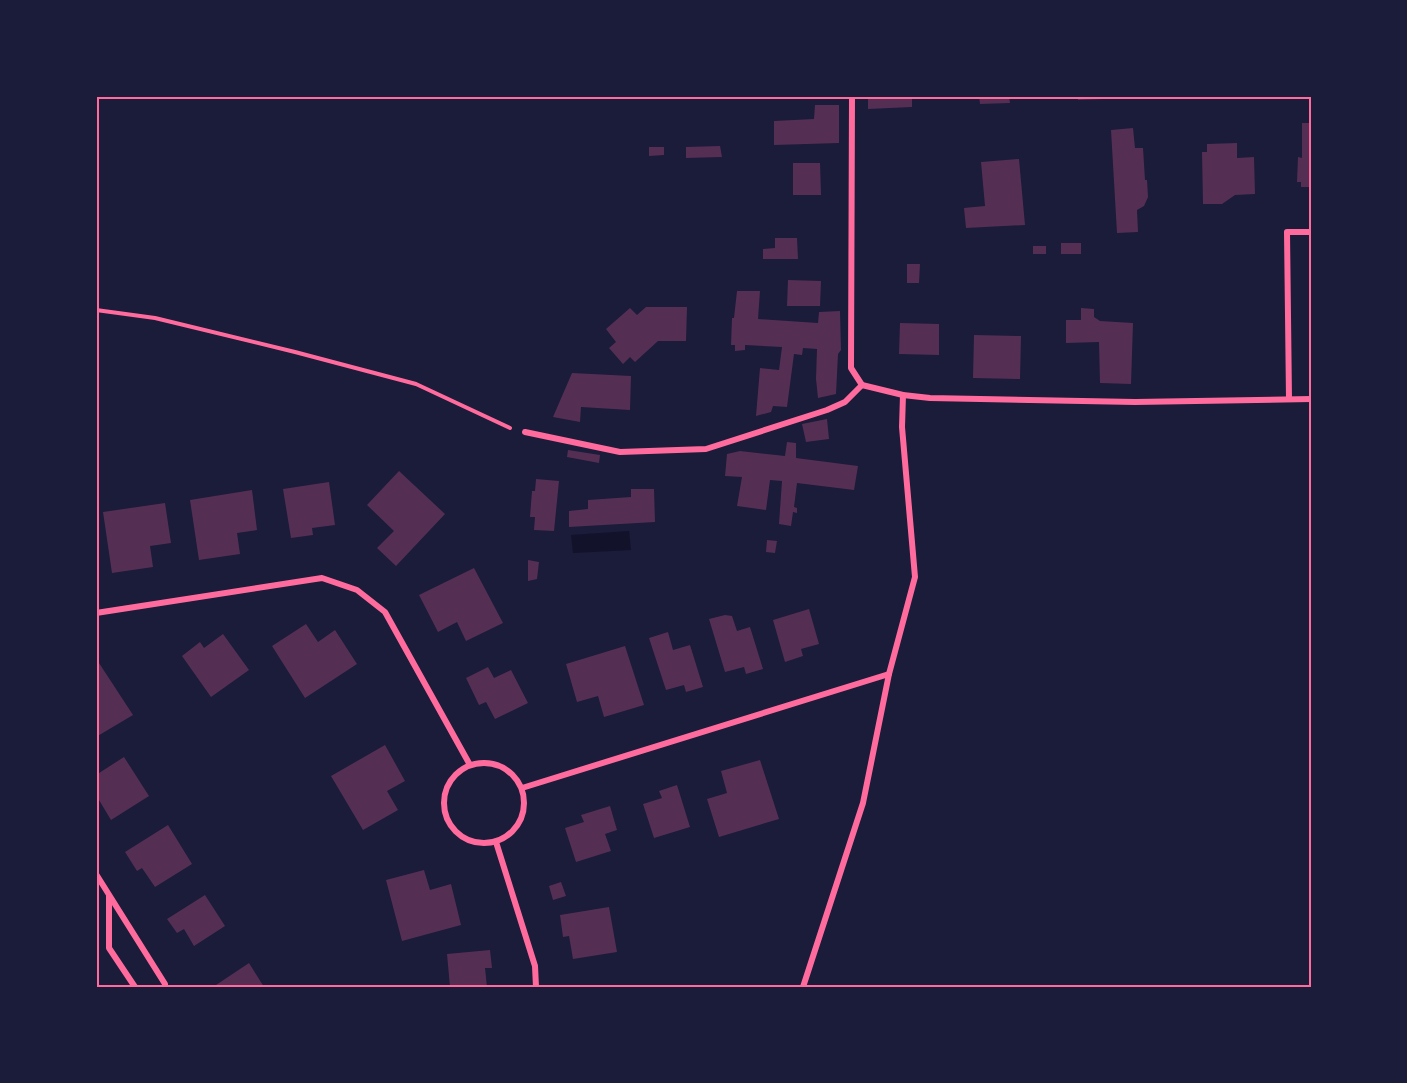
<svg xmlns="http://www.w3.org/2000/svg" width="1407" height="1083" font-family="Figtree,sans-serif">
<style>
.water{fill:#12122b}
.building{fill:#542f53}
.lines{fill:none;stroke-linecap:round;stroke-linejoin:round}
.path{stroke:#ff6b9d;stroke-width:4}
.minor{stroke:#ff6b9d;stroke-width:6}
.neatline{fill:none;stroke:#ff6b9d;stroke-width:2}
</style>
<rect width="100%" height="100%" fill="#1b1b3a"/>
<polygon class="water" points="629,531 631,550 573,553 571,535"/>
<g class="building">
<polygon points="868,96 912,96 912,107 868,109"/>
<polygon points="979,96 1009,96 1010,103 980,104"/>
<polygon points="1078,96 1104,96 1104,99 1078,100"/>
<polygon points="815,105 839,105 839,143 774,145 774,121 814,119"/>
<polygon points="1302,123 1311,123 1311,187 1301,187 1301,182 1297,182 1298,157 1302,158"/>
<polygon points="1133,128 1135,148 1143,148 1145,180 1147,180 1148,197 1144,206 1137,210 1138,232 1117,233 1111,130"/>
<polygon points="1237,143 1237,158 1254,157 1255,194 1235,195 1222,204 1203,204 1202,152 1207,152 1207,144"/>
<polygon points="720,146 722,157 686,158 686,147"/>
<polygon points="649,147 664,147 664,155 649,156"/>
<polygon points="1019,159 1025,225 966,228 964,208 985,206 981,162"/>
<polygon points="793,163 820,163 821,195 793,195"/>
<polygon points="775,238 797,238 798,259 763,259 763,249 775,248"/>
<rect x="1061" y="243" width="20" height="11"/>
<rect x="1033" y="246" width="13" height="8"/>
<polygon points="907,264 920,264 919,283 907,283"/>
<polygon points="788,280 821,281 820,306 787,306"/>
<polygon points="737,291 760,291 758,319 818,323 819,312 840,311 841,350 838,354 836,394 818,398 816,379 817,349 803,348 802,355 794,354 787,407 773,406 771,412 756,416 760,368 779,370 782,347 745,345 745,350 735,351 735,345 731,345 732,318 734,318"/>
<polygon points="646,307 687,307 686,341 658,341 635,362 630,357 623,364 609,348 616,342 606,329 630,308 637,315"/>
<polygon points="1081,308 1094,309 1094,317 1100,321 1133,323 1131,384 1100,383 1099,342 1066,343 1066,320 1081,320"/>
<polygon points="900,323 939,324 939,355 899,354"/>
<polygon points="974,335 1021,336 1020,379 973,378"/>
<polygon points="572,373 631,376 630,410 581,407 580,422 553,417"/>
<polygon points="827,419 829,439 806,442 802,424"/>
<polygon points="787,442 796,443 796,458 858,466 854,490 797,483 794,507 797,508 797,513 793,512 791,526 779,524 782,481 770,480 766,510 737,506 742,477 725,476 727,454 740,451 785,456"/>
<polygon points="568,450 600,455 599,463 567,457"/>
<polygon points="399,471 445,514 396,566 377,548 394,531 367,505"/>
<polygon points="536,479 559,481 554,531 534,530 535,517 530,517 532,491 535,491"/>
<polygon points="329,482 335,525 312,528 313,535 291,538 283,489"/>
<polygon points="631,489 654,489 655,522 569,527 569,511 588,509 588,500 631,497"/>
<polygon points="252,490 257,530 237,533 240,554 199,560 190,500"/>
<polygon points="165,503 171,543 150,546 153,567 112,573 103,512"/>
<polygon points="767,540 777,541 775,553 766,552"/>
<polygon points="528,560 539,562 537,579 528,581"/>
<polygon points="474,568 503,623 466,641 457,622 438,632 419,595"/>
<polygon points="809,609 819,644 801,649 803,656 785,662 773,620"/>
<polygon points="725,615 732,616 737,631 750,627 763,669 746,674 744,667 725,672 709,619"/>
<polygon points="306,624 318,642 335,630 357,664 305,698 272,646"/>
<polygon points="668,632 673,650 690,645 703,687 686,692 684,685 666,690 649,638"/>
<polygon points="223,634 249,670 211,697 182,656 200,642 204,648"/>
<polygon points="625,646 644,705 604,717 598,696 577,702 566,664"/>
<polygon points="99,663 133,715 96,737 96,664"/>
<polygon points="488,667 494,678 511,670 528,703 495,719 486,702 479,705 466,678"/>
<polygon points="385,745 405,781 387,791 398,810 363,830 331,776"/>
<polygon points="124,757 149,796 111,820 99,800 96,802 96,775"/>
<polygon points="760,760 779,819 719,837 707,799 727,793 721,771"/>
<polygon points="677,785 690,827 654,838 643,804 662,798 659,791"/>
<polygon points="610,806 617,830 605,834 611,851 576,862 565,828 584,822 581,815"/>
<polygon points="168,825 192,864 155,887 142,868 137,871 125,852"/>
<polygon points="424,870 430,890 451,884 461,925 402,941 386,880"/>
<polygon points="561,882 566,896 553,900 549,886"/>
<polygon points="205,895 225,926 194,946 184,929 177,933 167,919"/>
<polygon points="609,907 617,952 573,959 569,936 563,937 560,915"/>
<polygon points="490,950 492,968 485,968 487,987 450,987 447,954"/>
<polygon points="249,963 264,987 217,987 216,985"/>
</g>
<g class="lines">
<polyline class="path" points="96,310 155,318 295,352 416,384 510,428"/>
<g class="minor">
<polyline points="852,96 851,368 862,385"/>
<polyline points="862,385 903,395 930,398 1135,402 1311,399"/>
<polyline points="1289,399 1287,232 1311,232"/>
<polyline points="525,432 620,452 706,449 827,410 845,402 862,385"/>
<polyline points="96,613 322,578 357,590 385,612 470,765"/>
<circle cx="484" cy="803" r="40"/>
<polyline points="522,788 889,674 915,577 902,427 903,395"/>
<polyline points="496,842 535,966 536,987"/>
<polyline points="96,874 165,984 165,987"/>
<polyline points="109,896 109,948 135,987"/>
<polyline points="803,987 863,803 889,674"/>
</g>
</g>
<rect width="1407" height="1083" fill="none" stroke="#1b1b3a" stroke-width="195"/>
<rect x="98" y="98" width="1212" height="888" class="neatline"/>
</svg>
